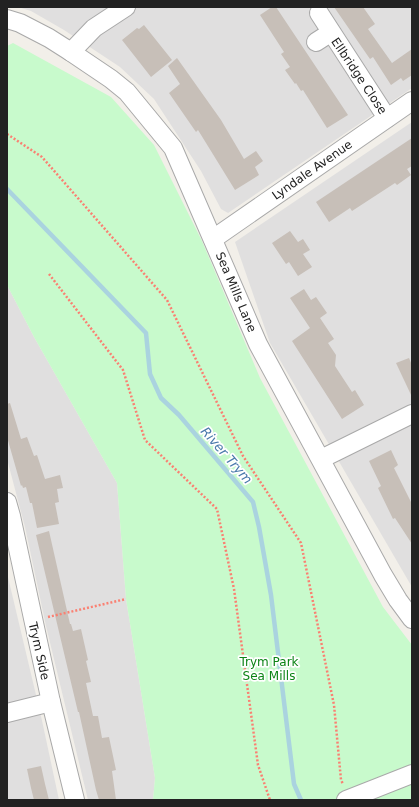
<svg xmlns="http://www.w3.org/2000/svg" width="419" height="807" font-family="'DejaVu Sans',sans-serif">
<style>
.residential{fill:#e0dfdf}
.park{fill:#c8facc}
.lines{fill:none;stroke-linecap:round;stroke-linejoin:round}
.stream{stroke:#aad3df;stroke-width:4.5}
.building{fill:#c7bfb8}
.minor-casing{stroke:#a9a9a9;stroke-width:20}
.path{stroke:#fa8072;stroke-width:2.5;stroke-dasharray:2 2;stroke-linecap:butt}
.minor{stroke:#fff;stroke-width:18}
.labels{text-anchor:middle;stroke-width:3.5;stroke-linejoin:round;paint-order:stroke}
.street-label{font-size:12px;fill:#222;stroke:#fff}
.park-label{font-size:12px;fill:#0c8416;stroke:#fff}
.water-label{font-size:13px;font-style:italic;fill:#4a7aab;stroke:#fff}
</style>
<rect width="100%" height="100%" fill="#f2efe9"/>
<g class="residential">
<polygon points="18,7 412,7 412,88 228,213 221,209 201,171 154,99 120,67 64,30 31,11"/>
<polygon points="412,122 412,587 270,343 235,242"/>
<polygon points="7,285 34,337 117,483 126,599 155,778 153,800 88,800 46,626 25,527 7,459"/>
<polygon points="7,573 41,716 59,800 7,800"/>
</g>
<polygon class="park" points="13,43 111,97 154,145 202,241 260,378 383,607 412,645 412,800 153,800 155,778 126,599 117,483 34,337 7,285 7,46"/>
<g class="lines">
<polyline class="stream" points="7,189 146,333 150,374 161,398 179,415 253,502 259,527 271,595 294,784 301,800"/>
</g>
<g class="building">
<polygon points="272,7 276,7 348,115 327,128 303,90 301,91 296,83 295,84 285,70 290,67 281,54 284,52 260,15"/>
<polygon points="334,7 363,7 375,24 368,29 392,63 412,49 412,75 403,81 401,78 391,85 373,57 370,59"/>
<polygon points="144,25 172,60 151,77 122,40 137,28 139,29"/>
<polygon points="177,58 221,120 244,159 256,151 263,161 255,167 259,175 235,190 198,130 196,132 169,93 180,84 168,66"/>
<polygon points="412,138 412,166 407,169 411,175 397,185 395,183 352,211 350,208 329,222 316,202"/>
<polygon points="290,231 298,242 303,239 310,250 303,254 312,267 298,276 289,262 286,264 272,243"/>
<polygon points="304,289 311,300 316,297 327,313 320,318 334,339 328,343 336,355 335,366 352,392 355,390 364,405 342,419 292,341 310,328 290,298"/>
<polygon points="409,358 412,365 412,397 396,363"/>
<polygon points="10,403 21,439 27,437 34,456 37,455 45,479 60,475 63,488 57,489 59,502 55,503 59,524 37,528 32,503 30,503 26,487 23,488 22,485 21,486 7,437 7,404"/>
<polygon points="391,450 398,465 394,468 412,504 412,544 395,518 393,519 378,488 381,486 369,461"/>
<polygon points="49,531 70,624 71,624 73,631 81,629 88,660 86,661 91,682 86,683 93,716 98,716 102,738 109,737 116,770 112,771 116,800 99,800 96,790 79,712 78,712 36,535"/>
<polygon points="41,766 45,784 49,800 34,800 31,788 27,769"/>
</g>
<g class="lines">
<g class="minor-casing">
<g id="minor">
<polyline points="319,13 387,118"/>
<polyline points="7,19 20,23 49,38 71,52 111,79 127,92 173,148 258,344 383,575 398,600 412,619"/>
<polyline points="316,42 330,33"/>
<polyline points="71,52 94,28 126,7"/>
<polyline points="213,239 412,101"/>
<polyline points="321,459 412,414"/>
<polyline points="7,502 11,516 51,702 75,800"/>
<polyline points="7,713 51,702"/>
<polyline points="346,800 412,774"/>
</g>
</g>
<g class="path">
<polyline points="7,134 42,157 167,300 243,456 301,543 334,705 341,780 343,784"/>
<polyline points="49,274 123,370 145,440 217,509 234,589 258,765 270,800"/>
<polyline points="48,617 126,599"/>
</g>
<use href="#minor" class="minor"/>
</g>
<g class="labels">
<g class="street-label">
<text transform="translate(359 76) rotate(56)" y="4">Ellbridge Close</text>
<text transform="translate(312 170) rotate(-35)" y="4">Lyndale Avenue</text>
<text transform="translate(236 292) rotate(67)" y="4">Sea Mills Lane</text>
<text transform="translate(39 651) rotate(77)" y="4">Trym Side</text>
</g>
<g class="park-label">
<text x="269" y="666">Trym Park<tspan x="269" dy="14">Sea Mills</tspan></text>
</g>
<g class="water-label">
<text transform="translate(227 455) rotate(49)" y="5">River Trym</text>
</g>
</g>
<rect width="419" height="807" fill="none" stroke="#222222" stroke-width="16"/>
</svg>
